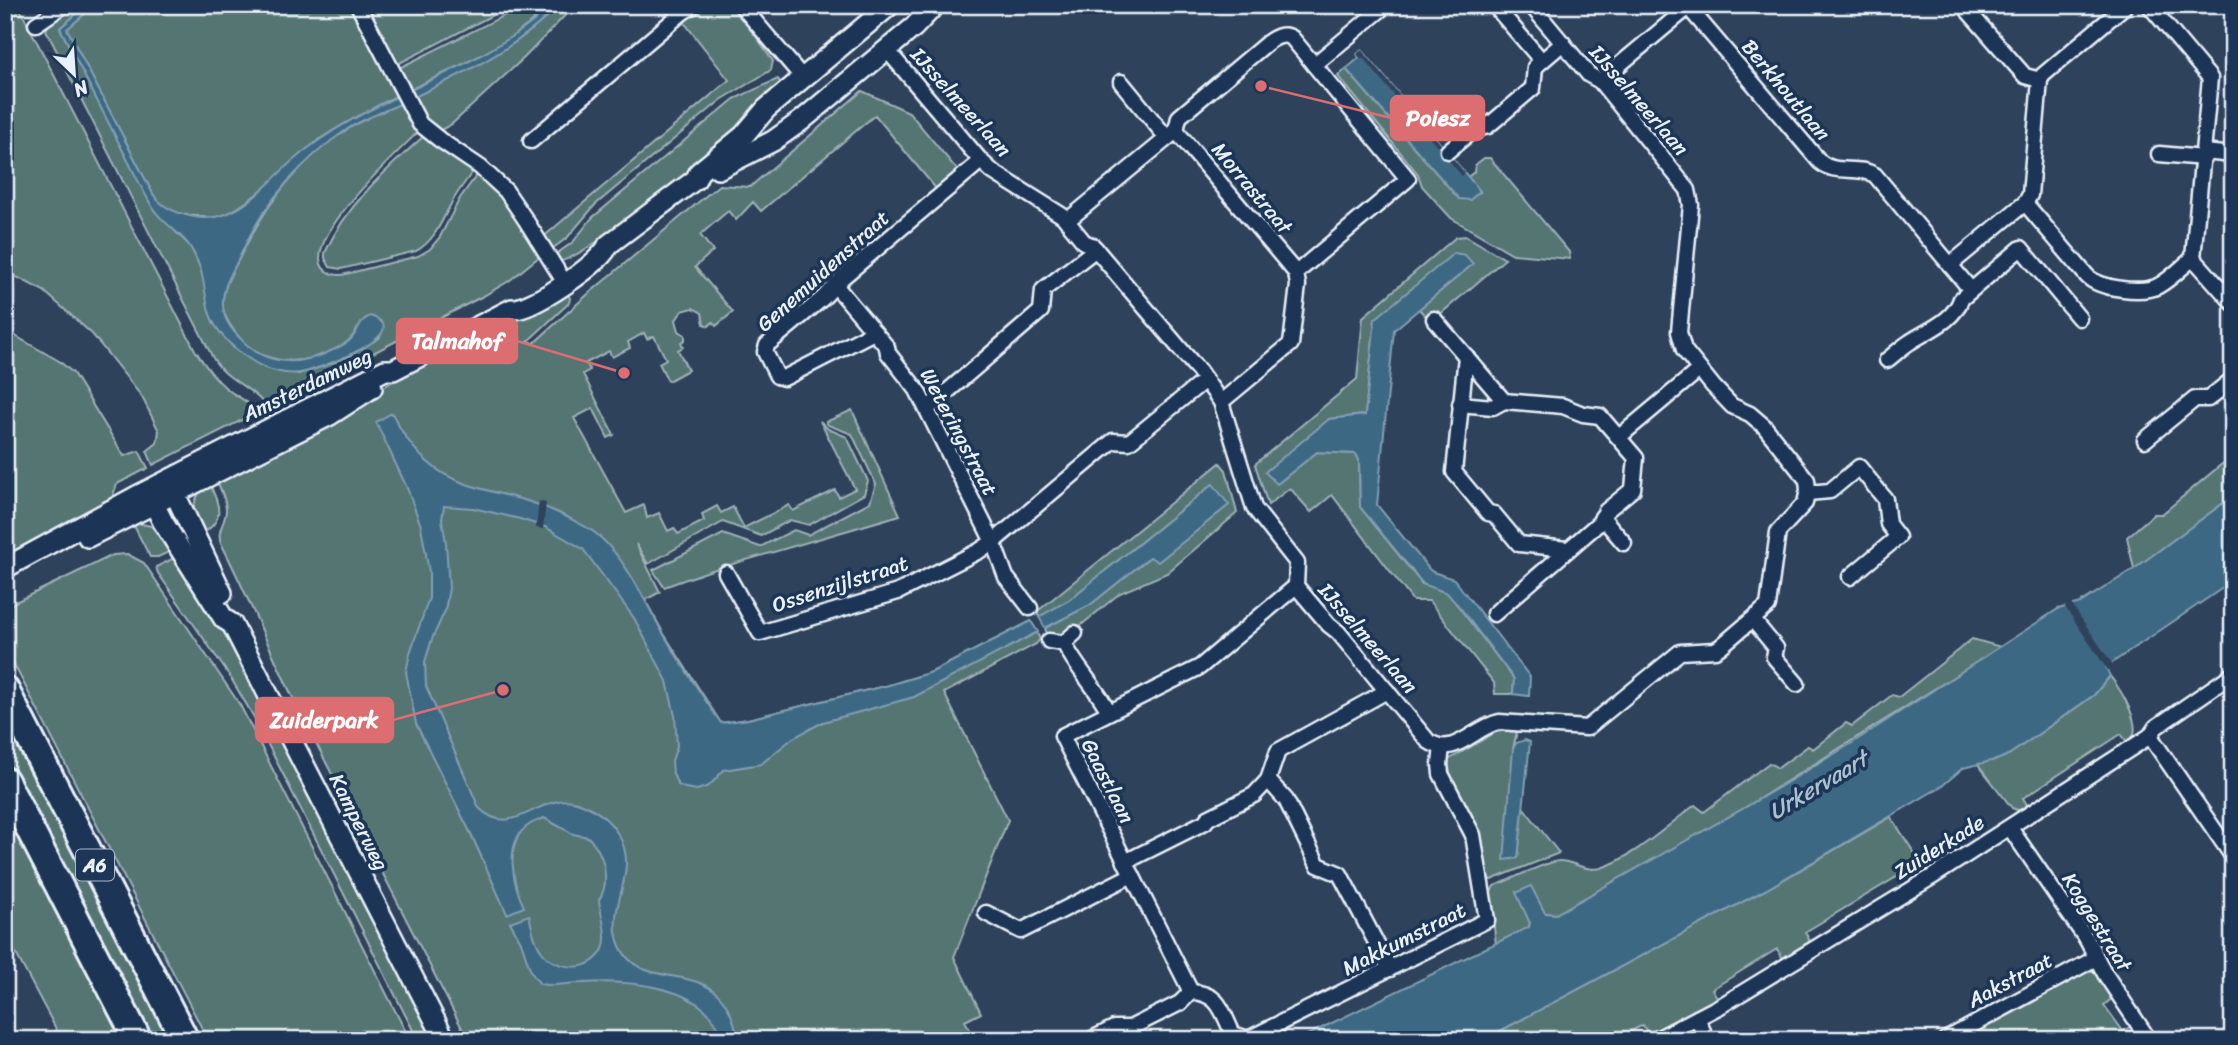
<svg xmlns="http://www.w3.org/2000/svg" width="2238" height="1045" font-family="Sriracha,sans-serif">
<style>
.green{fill:#557473;stroke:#9eb2b6;stroke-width:2}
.water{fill:#3d6884;stroke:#819fb2;stroke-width:2}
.pier{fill:#2f425c}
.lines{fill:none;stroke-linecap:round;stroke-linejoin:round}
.street-casing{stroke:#e8f1f8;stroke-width:19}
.secondary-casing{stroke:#e8f1f8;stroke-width:24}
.highway-casing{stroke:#e8f1f8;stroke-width:32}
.street{stroke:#1d3557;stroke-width:14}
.secondary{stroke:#1d3557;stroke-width:19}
.highway{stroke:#1d3557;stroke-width:26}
.labels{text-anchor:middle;stroke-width:7;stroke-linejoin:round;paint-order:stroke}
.shield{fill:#1d3557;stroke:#abb9c8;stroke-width:2}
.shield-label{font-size:19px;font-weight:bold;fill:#e8f1f8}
.street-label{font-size:21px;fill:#e8f1f8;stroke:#1d3557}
.water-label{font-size:23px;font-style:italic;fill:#acc1cf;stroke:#1d3557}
.leader{fill:none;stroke:#dc6e71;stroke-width:2.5}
.callout-dot{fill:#dc6e71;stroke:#1d3557;stroke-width:2.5}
.callout{fill:#dc6e71;stroke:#dc6e71;stroke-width:2.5}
.callout-label{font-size:23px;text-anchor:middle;font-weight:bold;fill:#fff}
</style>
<rect width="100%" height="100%" fill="#2f425c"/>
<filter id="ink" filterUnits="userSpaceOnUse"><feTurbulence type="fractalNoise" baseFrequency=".0143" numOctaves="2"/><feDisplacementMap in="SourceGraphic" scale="14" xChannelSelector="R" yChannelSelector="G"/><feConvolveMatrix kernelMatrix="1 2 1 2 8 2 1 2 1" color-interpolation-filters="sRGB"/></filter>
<g filter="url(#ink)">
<g class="green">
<path d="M5 5H18L195 350C204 364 214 378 227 389 237 397 249 401 258 412L153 465 147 451 157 443 159 431 142 397 92 334 44 291 5 271Z"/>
<path d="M69 5H87L60 28 154 210 191 247 205 278 209 311 214 324 234 348 265 368 299 374 327 365 349 356 379 338 382 332 357 329C351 342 342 346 329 352 297 367 257 364 235 332 230 325 224 317 223 308 221 290 231 274 239 259 264 207 301 157 351 127 367 117 386 110 404 102L419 131C399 151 302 239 323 268 328 274 334 275 342 275L418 256 430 249 440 237 460 198 479 172 505 199 540 256 509 281 485 295 271 406 265 405C251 386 226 381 213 358L46 30 50 22Z"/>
<path d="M95 5H355L400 94C373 108 345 122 320 139 294 158 244 214 216 217 208 218 198 216 189 215 175 213 161 207 153 194L67 29Z"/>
<polygon points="362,5 512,5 394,66"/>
<path d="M525 5H550C511 46 456 67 407 91L395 70Z"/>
<path d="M559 5H575L525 57 452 124 439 131 432 128 410 99C464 72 517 49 559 5Z"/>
<polygon points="703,5 734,5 737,8 773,61 771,70 721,100 595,205 567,238 552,249 542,238 729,80 684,22"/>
<polygon points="1346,69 1459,199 1480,192 1468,177 1474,172 1475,165 1484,158 1490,158 1569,252 1570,259 1513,254 1451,218 1422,186 1418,174 1338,76"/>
<path d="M778 79 780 82 778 91C761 109 745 129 726 145 705 164 577 263 559 261L555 255 573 242 592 218 734 99Z"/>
<path d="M862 91 909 112 959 172 937 190 875 115 761 211 753 202 736 220 728 211 700 235 713 251 695 267 733 312 716 326 713 322 709 326 704 324 702 313 693 308 682 311 676 320 679 331 685 335V340L681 342 683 347 678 350 688 370 668 381 659 363 666 359 654 336 647 339 644 333 628 342 630 348 612 357 609 351 586 363 590 370 583 374 614 435 608 438 593 408 574 418 626 513 644 505 647 518 659 513 668 531 674 528 678 534 704 521 702 514 717 506 721 513 733 507 744 528 789 505 793 511 835 490 839 497 855 489 820 421 828 429 847 437 868 481 864 494 809 525 790 520 761 536 723 522 648 564 636 544 660 592 645 600 664 634 721 723 748 719 889 685 932 672 1031 621 1040 639 1036 644 944 693 1008 820 954 957 981 1013 965 1021 976 1040H468L293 698C268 646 247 594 221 543 216 530 226 523 226 510 226 499 220 488 215 477L350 408 395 380 564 288 570 298 569 303 528 341 534 343 587 295 719 185 750 187Z"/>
<path d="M424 136 475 169C467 179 459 190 452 202 442 220 435 241 416 251L341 269 330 267 325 258V253C346 205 386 170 424 136Z"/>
<polygon points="1466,236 1505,259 1431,322 1419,309 1473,264 1375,319 1365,415 1329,419 1277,484 1317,452 1356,454 1359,460 1360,507 1422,584 1448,593 1514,679 1513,694 1495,694 1494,683 1429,601 1413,601 1332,495 1311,512 1290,488 1268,505 1255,464 1357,379 1363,317 1456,237"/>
<polygon points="5,330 59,361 73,373 124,456 139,451 148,468 117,484 113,495 115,504 5,563"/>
<polygon points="852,410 900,515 709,571 664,587 653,570 723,534 760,547 794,530 808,535 870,502 876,484 852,434 828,425 826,422"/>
<polygon points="2233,462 2233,496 2134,569 2127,537 2154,514 2162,514 2222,464"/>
<polygon points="1220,463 1226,470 1237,513 1167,573 1120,593 1074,631 1053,637 1047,635 1045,628 1090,605 1151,556 1213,484 1069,600 1039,617 1036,607 1039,610"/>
<path d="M209 482C219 505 227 520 200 535 192 510 189 501 209 482Z"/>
<polygon points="132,522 151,526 173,550 158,557 150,557"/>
<polygon points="127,554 144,563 240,705 410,1040 208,1040 5,647 5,607 113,555"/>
<polygon points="178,556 224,627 437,1040 418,1040 255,719 229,675 158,573 156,567"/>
<path d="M1972 639 2001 647 1746 807 1556 914 1546 913 1517 893 1530 923 1529 927 1496 944 1490 894 1494 886C1508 881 1547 861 1559 861 1574 861 1585 872 1601 868 1633 858 1668 825 1695 805L1704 812 1769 763 1778 768 1808 746 1813 749 1846 723 1852 726 1892 695 1899 697Z"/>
<path d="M2110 676C2120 689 2147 730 2128 743L2121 734 2023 798 2029 808C2023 811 2018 811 2012 808L1977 763 1999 759 2010 754 2094 695Z"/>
<polygon points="5,703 181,1040 153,1040 5,756"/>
<polygon points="1507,730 1517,731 1513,749 1518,858 1523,807 1559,853 1491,880 1487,877 1481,842 1445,762 1496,732"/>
<polygon points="5,802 131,1040 62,1040 5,933"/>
<polygon points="1891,817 1915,854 1918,864 1805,932 1811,943 1784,960 1777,949 1712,989 1718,999 1649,1036 1643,1025 1613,1040 1483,1040 1767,889"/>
<polygon points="2090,970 2095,972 2114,997 2104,1005 2123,1031 2133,1025 2143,1040 1956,1040"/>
</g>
<g class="water">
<path d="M87 5H95L67 29 153 194C165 213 199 222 220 216 248 209 270 181 291 162 355 106 438 84 508 39 517 34 526 27 534 21 538 16 544 9 549 6 551 5 557 5 559 5 515 51 458 76 402 103 385 111 365 118 349 128 304 158 264 202 242 252 235 269 221 286 223 306 223 322 237 336 248 346 273 367 305 364 333 350 339 347 346 344 351 339 360 330 357 322 370 316 421 332 315 371 300 373 285 375 267 370 254 362 236 351 215 333 209 311 203 288 205 273 192 250 183 233 163 225 153 208 142 190 133 170 123 151 102 110 81 69 60 28Z"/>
<polygon points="1362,50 1480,191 1470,200 1459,199 1346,69 1359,58 1357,54"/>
<polygon points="1454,253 1465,255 1473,264 1394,330 1377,505 1429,569 1433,572 1454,579 1530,677 1529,696 1513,694 1514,679 1461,609 1447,593 1423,584 1360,507 1359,460 1356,454 1317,452 1277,484 1265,472 1329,419 1365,415 1375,319"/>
<path d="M392 413C436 503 492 479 567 517 578 523 590 528 599 536 628 562 644 600 663 633 681 664 701 694 721 723L748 719 889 685 932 672 1031 621 1038 632 914 697 823 722 793 738 761 764 724 770 709 786 697 790 685 788 678 785 673 774 672 761 677 746 675 716 667 681 634 618 583 549 545 527 520 519 473 508 444 506 442 519 446 543 449 588 445 611 432 639 425 662 426 686 479 808C514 842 541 790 577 802 594 808 609 819 618 834 642 873 603 907 620 946 644 1000 723 946 738 1040H722C711 985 629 980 583 983 568 983 555 987 540 984L531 972 521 942 510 922 529 915C532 927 534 942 542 952 556 971 592 973 603 949 609 935 600 914 599 900 611 881 604 852 588 837L573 834 544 818C540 820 533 822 529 825 503 842 513 884 524 907L507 914 471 834 416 724 406 672 410 653 429 598V572L421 526 407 488 376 422Z"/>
<polygon points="1213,484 1229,505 1158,562 1150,557 1090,605 1045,628 1039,617 1069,600"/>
<polygon points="2233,496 2233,581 2106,667 2110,676 2094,695 2010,754 1999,759 1963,768 1942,786 1767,889 1483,1040 1297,1040 1529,927 1530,923 1516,893 1531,886 1545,913 1556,914 1746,807 1849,745 2058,609 2080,603 2134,569"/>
<polygon points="1525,740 1530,742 1518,858 1504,860 1513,749 1516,743"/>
</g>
<g class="pier">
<polygon points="1362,50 1465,173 1462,176 1363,58 1361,59 1357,54"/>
<polygon points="539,501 546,503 543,529 536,528"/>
<polygon points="2070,602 2114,666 2110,669 2113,678 2063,604"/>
</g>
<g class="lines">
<g class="street-casing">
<g id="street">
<polyline points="358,5 420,124 440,140 480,167 506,191 525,219 565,283"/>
<polyline points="741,5 803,78"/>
<polyline points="1494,5 1542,61"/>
<polyline points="1969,5 1969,12 2025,76 2040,80"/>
<polyline points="2149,5 2210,78 2193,258 2233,303"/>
<path d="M1689 8 1820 162C1835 175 1858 165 1875 175L1971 290"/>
<polyline points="36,24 64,5"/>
<path d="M887 50 981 161 993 172 1063 216 1084 242 1093 246 1199 371 1221 402 1254 508 1297 563 1296 586 1329 625 1338 632 1428 741C1454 759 1474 727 1499 722L1587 728 1680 652 1715 650 1720 647 1768 606 1778 532 1805 503 1808 490 1807 480 1764 426 1750 414 1732 406 1713 386 1684 350 1679 332 1691 205 1688 190 1600 81 1589 75 1531 5"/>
<polyline points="1314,65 1386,5"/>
<polyline points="1600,81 1691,5"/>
<polyline points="1121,82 1167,138"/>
<polyline points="1176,131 1296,273"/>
<polyline points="531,141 683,12 694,5"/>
<polyline points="1448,151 1473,130 1488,126 1533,88 1535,67 1563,43"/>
<polyline points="2204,152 2233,155"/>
<polyline points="2159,154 2204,158"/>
<path d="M2025 203 2087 276C2099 289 2143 294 2158 286 2171 279 2182 267 2193 258"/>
<path d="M1068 220 1176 131 1179 117 1267 43C1274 38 1283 32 1292 38L1408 179 1296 273 1298 285 1291 344 1221 402"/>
<polyline points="1950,265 2025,203 2030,195 2040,80 2043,75 2126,5"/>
<polyline points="835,285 887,347 888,353 917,390 993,542 1006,577 1030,608"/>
<polyline points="1434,319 1504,401 1563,406 1583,414 1600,416 1636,458 1633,489 1606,511 1599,523 1494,614"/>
<polyline points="874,332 784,378 777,376 765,352 767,345 823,298 843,277 981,161"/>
<polyline points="1466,356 1454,472 1488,513 1494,514 1519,544 1567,549"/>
<path d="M1887 360C1895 354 1902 347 1910 342 1928 330 1954 321 1961 299L2021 248 2079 318"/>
<polyline points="1460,404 1493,407 1504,401"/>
<polyline points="927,409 1041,311 1043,290 1096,249"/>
<polyline points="1619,437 1699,370"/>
<polyline points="2145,440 2195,399 2208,399 2233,379"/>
<polyline points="1808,493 1830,491 1859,467 1885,499 1888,524 1898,537 1850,577"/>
<polyline points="1602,517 1624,543"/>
<polyline points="726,573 760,633 898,592 979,551 993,542 1113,441 1129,442 1205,380"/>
<polyline points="1753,620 1776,648 1774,657 1797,684"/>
<polyline points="1049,641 1064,643 1075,633"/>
<path d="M1064 643C1076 668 1096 687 1109 712"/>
<polyline points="2150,736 2233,857"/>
<polyline points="1268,780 1286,800 1318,865 1340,874 1390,969"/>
<polyline points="2010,828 2087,940 2105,974 2149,1040"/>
<polyline points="1125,862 1205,822 1208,818 1254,795 1268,780 1278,751 1387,691"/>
<polyline points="986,913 1021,931 1132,875"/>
<polyline points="1191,992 1062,736 1200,667 1296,586"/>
<path d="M1191 992C1220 993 1222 1012 1233 1034L1248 1039 1487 920 1473 835 1441 774 1440 764 1442 747"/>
<polyline points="1697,1018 1707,1040"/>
<polyline points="1090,1040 1114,1028 1130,1028 1180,1003 1191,992"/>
<polyline points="1655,1040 1722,1005 1932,877 2150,736 2156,727 2233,674"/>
<polyline points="1945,1040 2096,958"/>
</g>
</g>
<g class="secondary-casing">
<g id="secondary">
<polyline points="718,169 773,141 801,121 914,27 935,5"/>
<polyline points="159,485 154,504 163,522 224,619 232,624 445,1040"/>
<polyline points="166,489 175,494 222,593"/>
<polyline points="88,537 330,415 372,388"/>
<path d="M5 568 135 497 385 370H393L512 309C529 312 603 262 608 245L696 179 699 172 744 135 766 109 890 5"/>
</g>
</g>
<g class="highway-casing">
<g id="highway">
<polyline points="5,690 185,1040"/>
<polyline points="5,781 138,1040"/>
</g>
</g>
<use href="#street" class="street"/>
<use href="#secondary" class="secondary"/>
<use href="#highway" class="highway"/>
</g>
</g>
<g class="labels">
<rect class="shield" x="76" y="849.5" width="38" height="31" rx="5"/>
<g class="shield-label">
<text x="95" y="872">A6</text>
</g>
<g class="street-label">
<text transform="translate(1786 90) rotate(50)" y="7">Berkhoutlaan</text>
<text transform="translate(1639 100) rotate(49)" y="7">IJsselmeerlaan</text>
<text transform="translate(961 102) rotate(48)" y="7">IJsselmeerlaan</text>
<text transform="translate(1252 188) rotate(50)" y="7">Morrastraat</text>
<text transform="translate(823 271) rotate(-42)" y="7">Genemuidenstraat</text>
<text transform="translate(307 385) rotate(-26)" y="7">Amsterdamweg</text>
<text transform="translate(959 432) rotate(62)" y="7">Weteringstraat</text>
<text transform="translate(840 584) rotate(-18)" y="7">Ossenzijlstraat</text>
<text transform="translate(1368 638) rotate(49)" y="7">IJsselmeerlaan</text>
<text transform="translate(1108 781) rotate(63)" y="7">Gaastlaan</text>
<text transform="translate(359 822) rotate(63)" y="7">Kamperweg</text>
<text transform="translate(1939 847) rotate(-32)" y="7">Zuiderkade</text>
<text transform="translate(2097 922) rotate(58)" y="7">Koggestraat</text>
<text transform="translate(1404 939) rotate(-27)" y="7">Makkumstraat</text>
<text transform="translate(2010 980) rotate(-28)" y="7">Aakstraat</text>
</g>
<g class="water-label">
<text transform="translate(1818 785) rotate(-31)" y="8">Urkervaart</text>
</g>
</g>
<path class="leader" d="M1261 86L1391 118M624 373L517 341M503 690L393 720"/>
<g class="callout-dot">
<circle cx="1261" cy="86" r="7"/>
<circle cx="624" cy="373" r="7"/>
<circle cx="503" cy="690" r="7"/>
</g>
<g class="callout">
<rect x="1391" y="96" width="93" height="44" rx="7"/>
<rect x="397" y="319" width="120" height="44" rx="7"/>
<rect x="256" y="698" width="137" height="44" rx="7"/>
</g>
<g class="callout-label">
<text x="1438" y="126">Poiesz</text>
<text x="457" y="349">Talmahof</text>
<text x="324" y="728">Zuiderpark</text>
</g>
<rect width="2238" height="1045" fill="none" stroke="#1d3557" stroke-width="28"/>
<rect x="14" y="14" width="2210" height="1017" fill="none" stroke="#e8f1f8" stroke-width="2.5" filter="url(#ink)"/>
<g transform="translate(74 74) rotate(155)" stroke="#1d3557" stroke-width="5" paint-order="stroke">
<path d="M0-5L12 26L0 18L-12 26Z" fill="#e8f1f8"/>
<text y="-10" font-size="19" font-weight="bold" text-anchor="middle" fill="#e8f1f8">N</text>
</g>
</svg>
